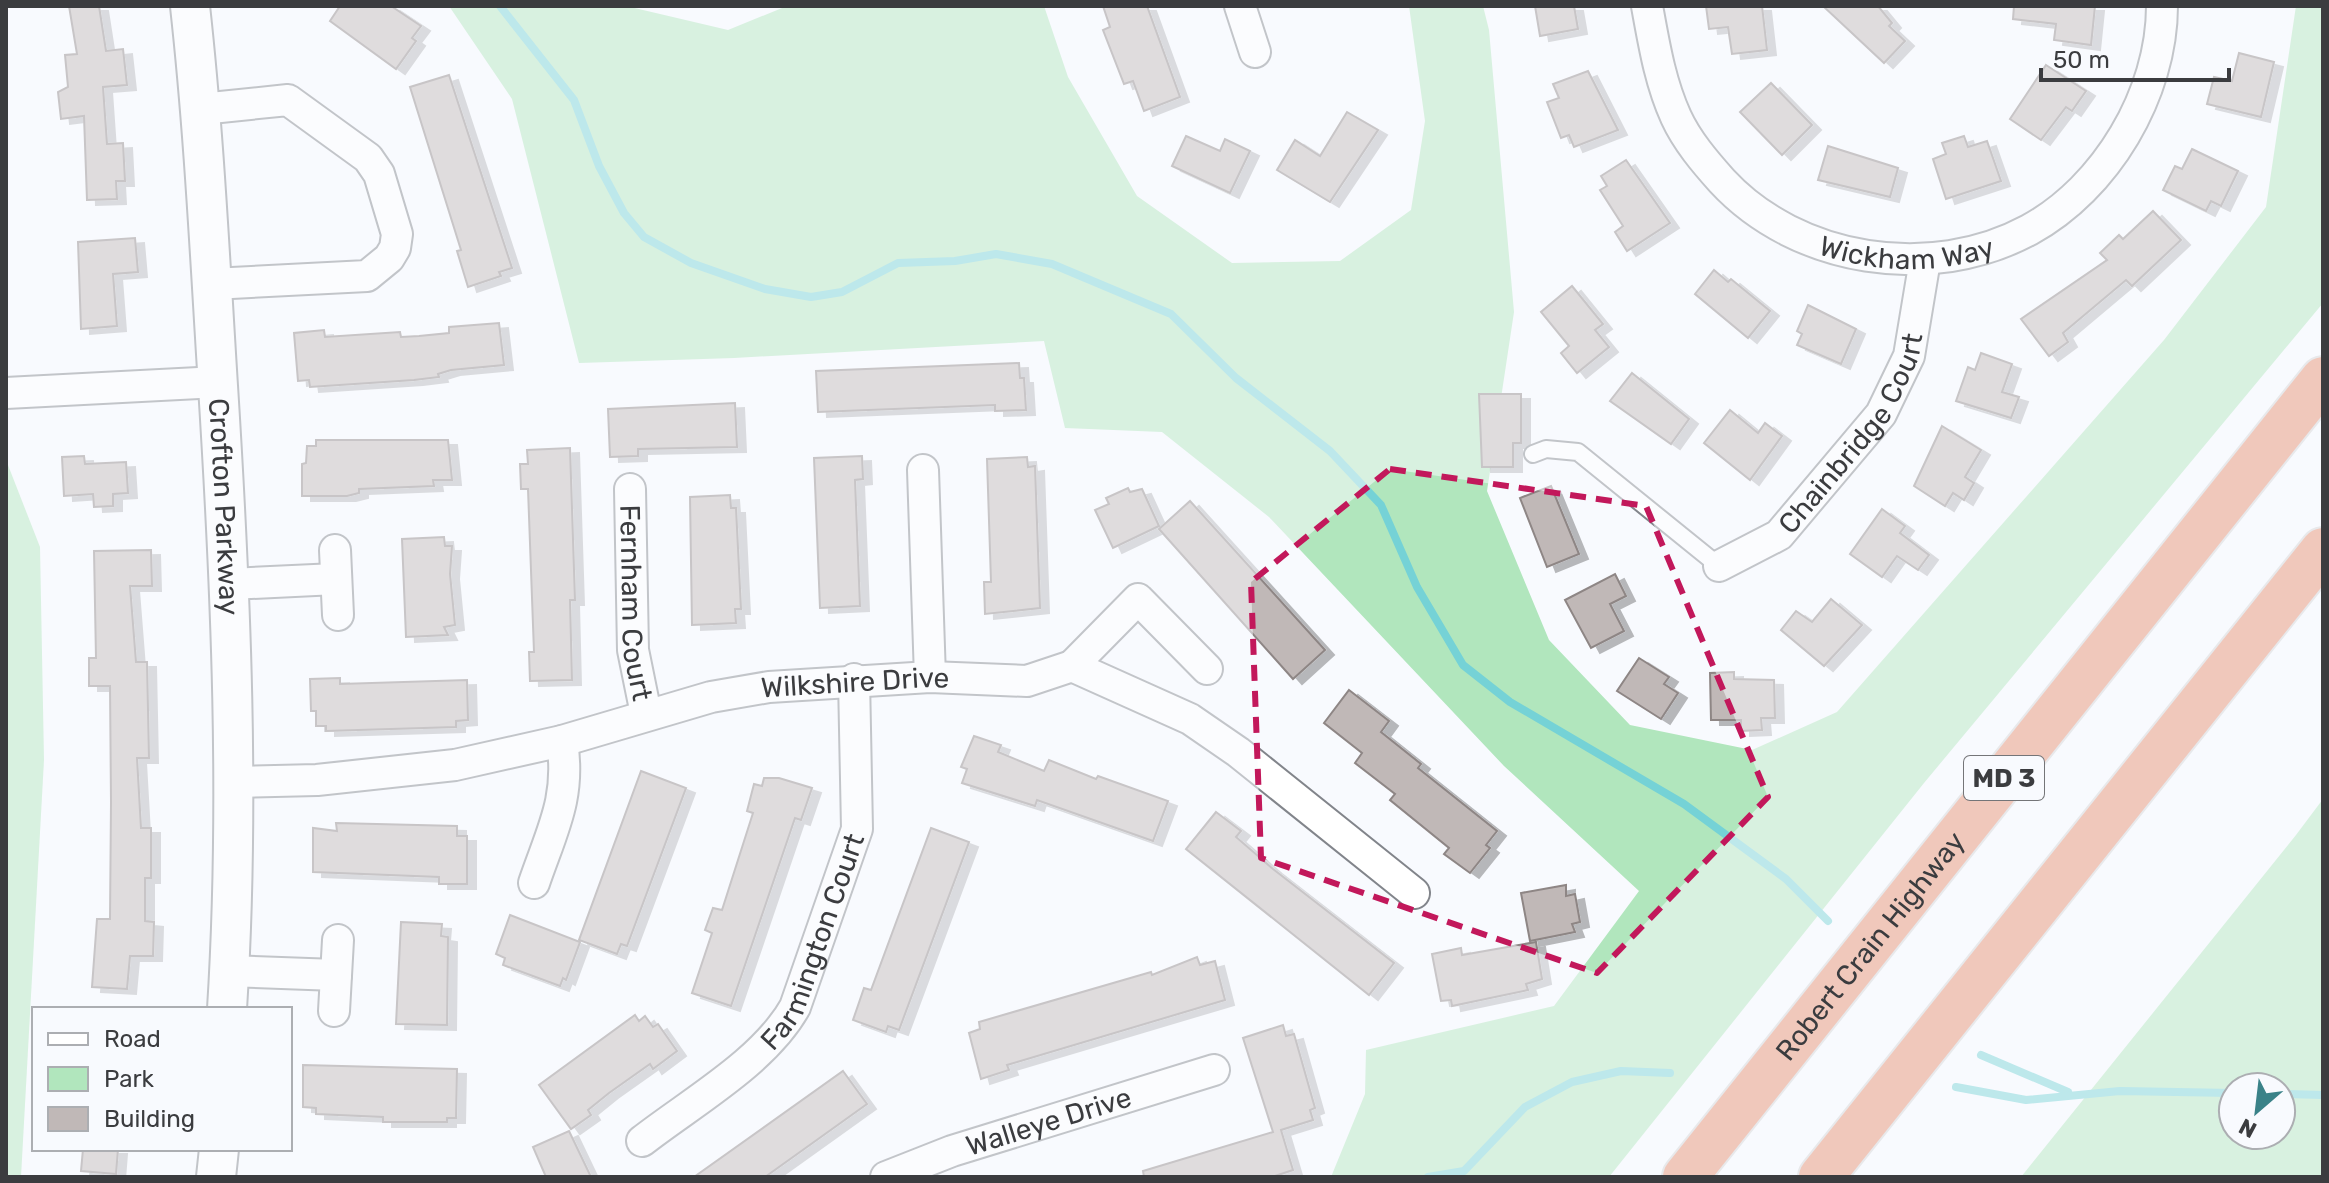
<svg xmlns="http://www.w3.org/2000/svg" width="2329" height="1183" font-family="Rubik,sans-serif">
  <defs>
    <filter id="shadow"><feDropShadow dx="9" dy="5" stdDeviation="0" flood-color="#0004"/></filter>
  </defs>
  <rect width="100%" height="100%" fill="#f8fafe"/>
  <g fill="#b1e6bd" fill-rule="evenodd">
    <polygon points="449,6 626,6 728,30 787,6 1044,6 1068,77 1137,196 1232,263 1340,261 1411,210 1425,121 1409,6 1483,6 1489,30 1514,312 1487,491 1549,640 1630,725 1752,750 1837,712 2164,340 2266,207 2296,6 2323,6 2323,303 1924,783 1609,1177 1331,1177 1365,1094 1366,1050 1554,1006 1639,891 1504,766 1269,517 1162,432 1065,428 1044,341 734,358 579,363 512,99"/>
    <polygon points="6,460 40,547 44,760 21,1177 6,1177"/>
    <path d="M 2323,799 L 2323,1177 L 2021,1177 L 2296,835 ZM 2233,1087 L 2281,1087 L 2281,1135 L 2233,1135 Z"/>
  </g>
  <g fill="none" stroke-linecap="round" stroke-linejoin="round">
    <g stroke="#75d2d6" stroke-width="8">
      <polyline points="500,6 574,100 599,166 624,213 644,237 691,263 765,289 811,297 842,292 898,263 955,261 996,254 1052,264 1171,314 1236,378 1330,451 1381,505 1417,587 1463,665 1510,702 1684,804 1786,879 1828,921"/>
      <polyline points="1981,1055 2068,1092"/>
      <polyline points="1956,1087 2026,1100 2120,1091 2233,1093"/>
      <polyline points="2281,1094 2323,1095"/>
      <polyline points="1428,1177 1464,1171 1525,1107 1572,1082 1621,1071 1670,1073"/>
    </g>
  </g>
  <g fill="#c0b8b7" stroke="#8e8685" stroke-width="2" filter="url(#shadow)">
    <polygon points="69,6 99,6 106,51 123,49 127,85 103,87 107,144 123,143 125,181 116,181 117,199 87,200 84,116 61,119 58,92 68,87 65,55 77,54"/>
    <polygon points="340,6 391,6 421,26 412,38 416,41 396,69 330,21"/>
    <polygon points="1103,6 1147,6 1180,97 1144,111 1133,81 1124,84 1103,30 1110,27"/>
    <polygon points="1535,6 1574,6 1578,29 1540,36"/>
    <polygon points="1706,6 1762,6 1767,50 1732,54 1728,27 1709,29"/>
    <polygon points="1823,6 1878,6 1892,23 1889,26 1905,41 1884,63"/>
    <polygon points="2014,6 2095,6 2091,45 2054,40 2056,24 2013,19"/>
    <polygon points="2239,53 2274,62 2261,117 2207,104 2214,77 2232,81"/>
    <polygon points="2046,65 2086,91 2072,111 2066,107 2041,140 2010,119"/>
    <polygon points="1588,71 1618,130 1574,147 1569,135 1561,138 1547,102 1559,98 1553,84"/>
    <polygon points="449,75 512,268 499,272 501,276 468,287 457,251 461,250 410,87"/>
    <polygon points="1771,83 1812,125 1782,155 1740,112"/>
    <polygon points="1347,112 1378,130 1330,202 1277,170 1295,140 1320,156"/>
    <polygon points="1186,136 1220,151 1225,139 1250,151 1230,193 1172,166"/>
    <polygon points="1964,136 1968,147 1987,141 2001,181 1946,199 1933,159 1946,154 1942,143"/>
    <polygon points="1828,146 1898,168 1890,197 1818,180"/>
    <polygon points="2192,149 2238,171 2221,206 2211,201 2206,211 2163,190 2175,166 2182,169"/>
    <polygon points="1626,160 1670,223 1627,251 1615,232 1623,226 1600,190 1607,186 1601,176"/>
    <polygon points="2153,211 2181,240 2132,286 2126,280 2063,333 2068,342 2049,356 2021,319 2107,260 2100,253 2119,235 2123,239"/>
    <polygon points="135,238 138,272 113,274 117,326 81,329 78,242"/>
    <polygon points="1714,270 1728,282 1731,279 1770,311 1748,338 1695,294"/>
    <polygon points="1572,286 1603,324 1595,330 1609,347 1577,373 1561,353 1569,346 1541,312"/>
    <polygon points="1808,305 1856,329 1841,364 1797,345 1802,334 1797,331"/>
    <polygon points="499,323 504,365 451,370 438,374 439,377 414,380 310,387 309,380 298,381 294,333 324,330 325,337 400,332 401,337 419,336 449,333 449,327"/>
    <polygon points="1981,353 2012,364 2002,392 2019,397 2011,418 1956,401 1968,367 1975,370"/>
    <polygon points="1019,363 1020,378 1024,378 1026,410 995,411 995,405 818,412 816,371"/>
    <polygon points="1632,373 1689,419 1671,444 1610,401"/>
    <polygon points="1479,394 1521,394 1521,443 1513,443 1513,467 1482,467"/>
    <polygon points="735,403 737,447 638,449 638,456 610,457 608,409"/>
    <polygon points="1730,410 1758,433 1765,423 1782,436 1750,480 1704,443"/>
    <polygon points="1942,426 1981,450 1965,477 1974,483 1964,500 1953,493 1945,506 1914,486"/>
    <polygon points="316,440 448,440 452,480 433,480 434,486 359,489 359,493 347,496 302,496 302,464 306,463 307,446 316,446"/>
    <polygon points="570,448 575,600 570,600 572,680 530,681 529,652 534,652 528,489 521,489 520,464 528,464 527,450"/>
    <polygon points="84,456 85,464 126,462 128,493 113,494 113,506 94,507 93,494 64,496 62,457"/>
    <polygon points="862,456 863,479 855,480 860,606 820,608 814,458"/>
    <polygon points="1027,457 1028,467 1035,466 1040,608 985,614 984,582 991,582 987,459"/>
    <polygon points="1551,486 1579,554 1547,567 1520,498"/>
    <polygon points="1128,488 1130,492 1142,489 1159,526 1113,548 1095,510 1109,504 1106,498"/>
    <polygon points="730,495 731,508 736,508 741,609 735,609 736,623 692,625 690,497"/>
    <polygon points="1190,501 1325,650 1293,679 1159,529"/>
    <polygon points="1882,509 1905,526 1900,533 1929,555 1918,570 1897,556 1882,577 1850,554"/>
    <polygon points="444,537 445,546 452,546 450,574 455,625 444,627 448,635 406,637 402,539"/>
    <polygon points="151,550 152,586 130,586 136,662 147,662 149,758 137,758 141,828 151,828 151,878 145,878 145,921 154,922 153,956 130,956 127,989 92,987 97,919 110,919 111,802 110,686 89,686 89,658 96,658 94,551"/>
    <polygon points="1615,574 1626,596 1610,604 1624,631 1591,648 1565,600"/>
    <polygon points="1831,599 1862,625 1824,666 1781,630 1796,611 1812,622"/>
    <polygon points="1639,658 1669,677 1664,684 1678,693 1661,719 1617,691"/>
    <polygon points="1734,672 1734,679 1774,680 1775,718 1761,718 1762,730 1741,731 1741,720 1711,720 1710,673"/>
    <polygon points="340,678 340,684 467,680 468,720 456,721 456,727 326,731 326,726 316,726 316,711 311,711 310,679"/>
    <polygon points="1349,690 1389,721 1381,732 1421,764 1418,768 1497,831 1486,845 1490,848 1470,873 1444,854 1449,848 1390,800 1395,794 1355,763 1362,753 1324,723"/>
    <polygon points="974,736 1001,745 998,752 1044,771 1049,760 1096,779 1098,776 1168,801 1153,841 1037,800 1035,806 962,783 967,769 961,767"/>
    <polygon points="641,771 686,788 627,946 621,944 617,954 579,940"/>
    <polygon points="764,778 779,778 812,788 801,820 795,818 731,1006 692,993 712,933 705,930 713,908 722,910 753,813 747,811 754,784 762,786"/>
    <polygon points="1216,812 1241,831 1236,837 1273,869 1394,963 1369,995 1186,849"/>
    <polygon points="336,823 457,826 457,836 467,836 467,884 439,884 439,877 313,872 313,828 337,831"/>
    <polygon points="931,828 969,842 899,1030 888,1026 886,1032 853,1020 864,988 871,990"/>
    <polygon points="1566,885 1566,896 1575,894 1580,922 1572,924 1575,932 1530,941 1521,893"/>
    <polygon points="510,915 580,942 566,980 563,978 560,986 503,965 505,958 496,954"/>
    <polygon points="401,922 442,924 441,936 448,937 447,1025 396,1024"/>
    <polygon points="1536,942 1542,979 1526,984 1528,990 1452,1006 1451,1000 1441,1001 1432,954 1461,948 1462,955"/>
    <polygon points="1197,957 1200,965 1215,961 1225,1000 1007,1065 1009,1070 981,1079 969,1033 980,1029 979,1022 1151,972 1152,975"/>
    <polygon points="635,1015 639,1021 645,1016 653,1027 658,1024 677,1051 653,1069 650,1064 609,1093 588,1110 591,1115 571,1129 539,1085"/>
    <polygon points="1283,1025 1286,1036 1294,1034 1315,1108 1310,1110 1313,1120 1281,1130 1293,1170 1272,1177 1144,1177 1143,1171 1273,1132 1243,1038"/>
    <polygon points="303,1065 457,1069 456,1118 447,1118 447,1122 383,1122 383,1117 316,1114 316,1108 303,1107"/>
    <polygon points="843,1071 867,1104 765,1177 694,1177"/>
    <polygon points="569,1131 591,1177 546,1177 533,1147"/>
    <polygon points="83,1149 118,1149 116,1174 81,1171"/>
  </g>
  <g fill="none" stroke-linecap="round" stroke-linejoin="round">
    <g stroke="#82858b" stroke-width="20">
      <polyline id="service" points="1533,454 1546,449 1578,452 1719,566"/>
    </g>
    <g stroke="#82858b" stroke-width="34">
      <g id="minor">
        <polyline points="1240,6 1255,52"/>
        <path id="s1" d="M 1647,6 C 1654,44 1660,82 1676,117 C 1687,141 1705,162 1722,181 C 1797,262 1931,283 2029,230 C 2106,188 2162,94 2162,6"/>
        <polyline points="201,109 288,100 368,158 379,174 397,234 395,248 389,258 367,276 212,284"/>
        <polyline points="6,393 218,382"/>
        <polyline points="923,470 930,677"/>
        <path id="s2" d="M 630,489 L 633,650 L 646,714"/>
        <polyline points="335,550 338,615"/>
        <path id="s3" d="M 1719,566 L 1779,535 L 1881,414 L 1909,356 L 1925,260"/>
        <polyline points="230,584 336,579"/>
        <polyline points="1072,666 1138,599 1207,669"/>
        <path id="s4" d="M 232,782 L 317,780 L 455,765 L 562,741 L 711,697 L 769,687 L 930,677 L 1027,681 L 1072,666 L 1190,719 L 1238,752 L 1414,893"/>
        <path d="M 534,883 C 552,830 571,798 562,741"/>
        <polyline points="229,971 336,975"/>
        <polyline points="334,1011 338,940"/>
        <path id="s5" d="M 642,1141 C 692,1102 764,1062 795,1007 L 857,829 L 854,679"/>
        <path id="s6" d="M 886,1177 L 952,1151 L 1214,1070"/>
      </g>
    </g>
    <g stroke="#82858b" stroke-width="42">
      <g id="tertiary">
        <path id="s7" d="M 190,6 C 204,132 210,259 218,386 C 231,593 240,802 227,1009"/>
        <polyline points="216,1177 219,1149"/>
      </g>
    </g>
    <g stroke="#d4d4d5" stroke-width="48">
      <g id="trunk">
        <path id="s8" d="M 1685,1177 L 2323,379"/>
        <polyline points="1821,1177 2323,550"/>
      </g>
    </g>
    <use href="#service" stroke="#fff" stroke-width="16"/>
    <use href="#minor" stroke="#fff" stroke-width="30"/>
    <use href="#tertiary" stroke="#fff" stroke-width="38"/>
    <use href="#trunk" stroke="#e78c6c" stroke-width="44"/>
  </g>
  <path d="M0 0H2329V1183H0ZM 1390,469 L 1646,506 L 1768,797 L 1597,973 L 1261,858 L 1251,582 Z" fill="#f8fafe" fill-opacity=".55" fill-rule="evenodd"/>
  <path fill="none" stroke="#c2185b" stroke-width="6" stroke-dasharray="16 10" stroke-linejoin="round" d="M 1390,469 L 1646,506 L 1768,797 L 1597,973 L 1261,858 L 1251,582 Z"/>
  <g text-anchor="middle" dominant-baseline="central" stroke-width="8" stroke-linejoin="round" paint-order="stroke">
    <rect fill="#f8fafe" stroke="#747578" stroke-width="2" x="1964" y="756" width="80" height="44" rx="6"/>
    <g font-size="26" font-weight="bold" fill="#3b3c3f">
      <text x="2004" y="778">MD 3</text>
    </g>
    <g font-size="28" fill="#3b3c3f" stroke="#f8fafe">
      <text stroke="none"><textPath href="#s1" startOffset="400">Wickham Way</textPath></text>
      <text stroke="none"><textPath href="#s3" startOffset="194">Chainbridge Court</textPath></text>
      <text stroke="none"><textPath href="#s7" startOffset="502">Crofton Parkway</textPath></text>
      <text stroke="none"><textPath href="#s2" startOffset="114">Fernham Court</textPath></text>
      <text stroke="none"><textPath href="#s4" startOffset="634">Wilkshire Drive</textPath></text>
      <text stroke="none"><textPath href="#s5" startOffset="272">Farmington Court</textPath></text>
      <text stroke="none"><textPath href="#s8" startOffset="296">Robert Crain Highway</textPath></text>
      <text stroke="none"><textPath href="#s6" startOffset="172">Walleye Drive</textPath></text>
    </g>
  </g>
  <rect width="2329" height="1183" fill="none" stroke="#3b3c3f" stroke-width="16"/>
  <rect x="32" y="1007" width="260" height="144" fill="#f8fafe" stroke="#acaeb2" stroke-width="2"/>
  <rect x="48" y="1033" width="40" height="12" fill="#ffffff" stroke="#acaeb2" stroke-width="2"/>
  <text x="104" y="1047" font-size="24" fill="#3b3c3f">Road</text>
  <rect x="48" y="1067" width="40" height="24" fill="#b1e6bd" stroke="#acaeb2" stroke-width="2"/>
  <text x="104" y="1087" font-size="24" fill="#3b3c3f">Park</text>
  <rect x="48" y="1107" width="40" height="24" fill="#c0b8b7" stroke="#acaeb2" stroke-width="2"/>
  <text x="104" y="1127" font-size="24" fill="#3b3c3f">Building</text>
  <g transform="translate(2257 1111) rotate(208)"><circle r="38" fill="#f8fafe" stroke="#acaeb2" stroke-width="2"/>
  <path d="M0-6L14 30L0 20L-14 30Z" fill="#3a8288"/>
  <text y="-12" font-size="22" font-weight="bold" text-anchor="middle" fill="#3b3c3f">N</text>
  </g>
  <path d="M2041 68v12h188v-12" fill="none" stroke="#3b3c3f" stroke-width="4"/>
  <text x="2053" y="68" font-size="24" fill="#3b3c3f" stroke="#f8fafe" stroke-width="6" paint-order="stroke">50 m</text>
</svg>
